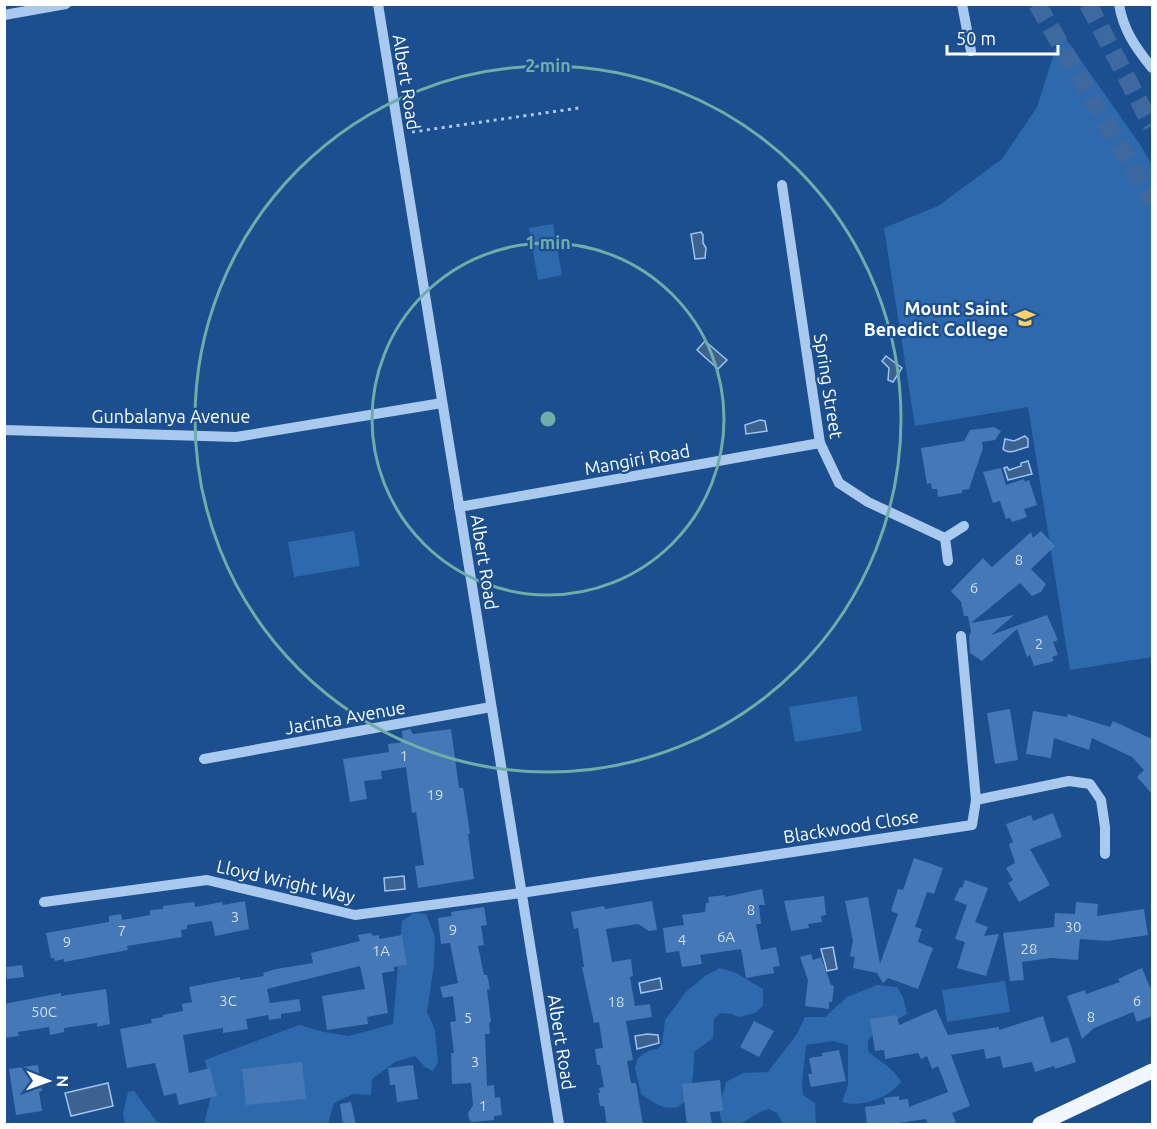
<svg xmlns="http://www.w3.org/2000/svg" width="1157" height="1129" font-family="Ubuntu,sans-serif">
  <rect width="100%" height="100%" fill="#1b4f8f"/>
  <g fill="#2e69ad">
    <polygon points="1061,32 1139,143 1152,165 1152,657 1070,670 1028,407 915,426 884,228 938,206 1002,159 1037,107"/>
    <polygon points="553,224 562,275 538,280 529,228"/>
    <polygon points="354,531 360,566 294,577 288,542"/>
    <polygon points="857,696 862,731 795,742 789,707"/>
    <polygon points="414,913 426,914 435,937 434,965 427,1012 435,1030 438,1062 433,1071 425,1067 415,1056 395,1062 372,1079 371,1095 353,1094 334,1103 328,1124 204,1124 212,1092 205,1060 299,1025 324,1032 349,1036 393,1024 402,921"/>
    <path d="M 720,968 L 736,973 L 763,989 L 763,1006 L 755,1013 L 739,1017 L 732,1014 L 720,1013 L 714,1019 L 713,1038 L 694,1052 C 694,1092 687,1129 641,1094 L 635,1068 L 638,1058 L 650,1050 L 657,1049 L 662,1044 L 665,1020 L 686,992 L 705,976 Z"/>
    <polygon points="1005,981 1010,1012 947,1022 942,990"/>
    <path d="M 877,985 L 897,987 L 903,997 L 907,1014 L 876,1032 L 868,1040 L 868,1051 C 880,1062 893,1067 901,1082 C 888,1098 862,1108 842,1102 L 848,1085 L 848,1045 L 833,1041 L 806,1045 L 802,1084 L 803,1095 L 815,1103 L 816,1124 L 783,1124 L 777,1113 L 769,1109 C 750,1113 746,1128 723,1124 C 715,1109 723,1097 726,1082 L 743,1073 L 768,1072 L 797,1034 L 805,1017 L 825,1017 L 847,997 Z"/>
    <polygon points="134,1091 157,1122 169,1124 125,1124 123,1114 128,1092"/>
  </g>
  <g fill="#3c6290" stroke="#9cc4f0" stroke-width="1.5">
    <polygon points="701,232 703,235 703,243 706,248 705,258 695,259 691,234"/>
    <polygon points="705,341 727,360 718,369 697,350"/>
    <polygon points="886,356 902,368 893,382 888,380 889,368 882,361"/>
    <polygon points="760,420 765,421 767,431 746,434 745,425"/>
    <path d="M 1025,436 L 1028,439 L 1028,447 C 1020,448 1010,456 1003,449 L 1005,439 L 1014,441 Z"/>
    <polygon points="1028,461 1032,474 1008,480 1004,468 1007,467 1009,470 1021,466 1021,463"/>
    <polygon points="404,876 405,889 385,891 384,878"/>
    <polygon points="833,947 837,969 827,971 821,949"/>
    <polygon points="660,978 662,989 641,993 639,983"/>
    <polygon points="647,1034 658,1035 659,1043 637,1049 635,1036"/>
    <polygon points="108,1083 113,1106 71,1116 65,1093"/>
  </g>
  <g fill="#4478b7">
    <polygon points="994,427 1001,431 995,440 982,442 983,448 969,489 962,490 962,493 938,497 937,489 932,489 931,483 927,484 921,448 964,441 970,430"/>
    <polygon points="1001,468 1006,485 1024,479 1025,482 1029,480 1037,505 1024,509 1027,517 1012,522 1010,518 1006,519 1000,501 993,503 983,472"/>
    <polygon points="1041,531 1055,546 1031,569 1046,584 1041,592 1032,596 1020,583 971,623 1014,615 991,635 1047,615 1058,640 1053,642 1058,655 1052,657 1054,661 1034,666 1030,655 1027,657 1017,629 982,661 970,653 969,636 971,632 968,616 964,616 961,602 951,591 983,558 992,567 1031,532 1033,538"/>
    <polygon points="1010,709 1018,760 995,764 987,713"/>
    <polygon points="1033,711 1067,717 1068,714 1110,727 1113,721 1152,739 1152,794 1137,777 1144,770 1132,757 1092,738 1089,750 1054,738 1051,758 1026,754"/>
    <polygon points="410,729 413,734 451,729 459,788 463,788 470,833 468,834 474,879 418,888 415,866 424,865 416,812 412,813 406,767 381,771 382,779 364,781 367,799 350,802 343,759 389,752 388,744 403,742 402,731"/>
    <polygon points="1053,813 1062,837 1030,849 1050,885 1019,902 1008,883 1013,880 1006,868 1015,863 1009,844 1013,842 1006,824 1031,815 1033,821"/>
    <polygon points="914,858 943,868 934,894 927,892 915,927 922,929 918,942 933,948 918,989 888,978 883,983 877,973 853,968 855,957 850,956 853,941 845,901 868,897 880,964 898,914 891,911 898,889 903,890"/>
    <polygon points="965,880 988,888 975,922 988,927 984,936 999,934 986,976 957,968 965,942 955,939 967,905 954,900 960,887 962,888"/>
    <polygon points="762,889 765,905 759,905 761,924 756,924 761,950 776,947 780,966 773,967 774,973 746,978 741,949 700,955 702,964 682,967 679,951 666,953 663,928 684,925 682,915 705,912 706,903 709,903 708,897 725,895 725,897"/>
    <polygon points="824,896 826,915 821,916 822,922 808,924 809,928 791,931 784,901"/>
    <polygon points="245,901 249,929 215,936 212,921 187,925 187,929 181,930 182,937 127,946 128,950 64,962 64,959 55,961 54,958 51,958 46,933 109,922 109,916 121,914 122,920 150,915 150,910 163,909 163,906 194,902 195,907 222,902 223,905"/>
    <polygon points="652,901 657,930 649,931 638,924 606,929 612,962 631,959 633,976 630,977 635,1006 650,1004 652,1017 626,1021 633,1060 627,1061 631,1083 636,1083 643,1125 607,1125 604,1106 600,1106 598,1093 600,1093 599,1088 604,1087 600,1065 597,1065 595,1049 603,1048 599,1022 594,1023 582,967 584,967 578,928 574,929 571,912 604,906 605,909"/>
    <polygon points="1076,902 1098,904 1097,916 1144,909 1148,935 1107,941 1080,939 1078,960 1051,958 1022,962 1024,980 1010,981 1003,933 1054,927 1055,913 1075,914"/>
    <polygon points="484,907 487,925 481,926 484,945 478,946 484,975 487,975 490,989 487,990 491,1022 489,1023 490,1034 485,1034 487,1086 494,1085 495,1098 500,1097 502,1115 494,1116 494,1120 472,1122 469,1119 468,1113 473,1105 471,1083 452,1084 451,1053 454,1053 450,1022 456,1021 453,996 443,998 440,987 458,983 450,943 441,944 438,918 452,916 451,912"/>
    <polygon points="371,933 373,936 379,935 379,939 402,935 407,965 394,967 394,971 382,973 388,1013 367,1017 368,1024 327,1030 322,996 365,989 360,966 267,989 270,1003 299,999 301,1011 281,1014 281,1018 269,1020 268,1015 246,1019 248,1029 223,1033 223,1028 183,1035 189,1073 210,1068 217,1096 179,1105 176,1093 164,1096 155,1063 127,1068 120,1029 152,1023 151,1019 163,1017 163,1015 183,1011 182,1004 192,1002 189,987 240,977 240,980 264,976 263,973 276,969 313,963 311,953 360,941 358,935"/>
    <polygon points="811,954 813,960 821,957 831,985 834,986 832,1002 829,1002 829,1009 805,1006 808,980 800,957"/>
    <polygon points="22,965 24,977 7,979 6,967"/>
    <polygon points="1142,968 1152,992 1152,1016 1137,1022 1133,1012 1094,1028 1082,1039 1067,996 1085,990 1086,994 1120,982 1118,979"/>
    <polygon points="106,989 110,1024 97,1027 97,1023 64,1028 64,1032 50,1035 49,1027 18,1032 19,1036 4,1038 4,1004 61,993 61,996"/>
    <polygon points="936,1009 948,1035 999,1027 999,1030 1043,1016 1051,1043 1068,1037 1076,1062 1055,1069 1054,1066 1035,1072 1032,1062 1003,1068 1000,1056 986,1059 984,1049 951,1055 970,1106 952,1113 956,1122 949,1125 928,1125 926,1119 886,1125 867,1125 865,1107 885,1104 884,1098 899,1096 899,1100 908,1099 909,1107 948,1092 938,1066 932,1069 927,1056 921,1059 918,1053 885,1059 884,1050 875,1051 870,1019 897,1015 899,1025"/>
    <polygon points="754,1021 774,1031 759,1057 740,1047"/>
    <polygon points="839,1050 846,1081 811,1087 808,1074 812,1074 809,1058 822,1056 822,1053"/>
    <polygon points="302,1062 306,1099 246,1105 242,1069"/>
    <polygon points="38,1065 42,1091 39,1092 42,1111 16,1115 9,1069"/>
    <polygon points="413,1065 418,1099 397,1102 395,1085 390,1085 388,1068"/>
    <polygon points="720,1080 723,1111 710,1112 712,1125 687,1125 682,1084"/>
    <polygon points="351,1102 356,1125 343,1125 340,1104"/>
  </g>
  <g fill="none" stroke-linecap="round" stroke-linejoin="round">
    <g stroke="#3d69a0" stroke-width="18" stroke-dasharray="18 9" stroke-linecap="butt">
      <polyline points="1037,4 1152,202"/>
      <polyline points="1088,4 1152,126"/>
    </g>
    <polyline stroke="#a9c9ee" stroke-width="3" stroke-dasharray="3 4.5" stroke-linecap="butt" points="412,132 579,108"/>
    <g stroke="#a9c9ee" stroke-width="10">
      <polyline points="378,4 559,1124"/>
      <polyline points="962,4 971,51"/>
      <path d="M 1119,4 C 1123,30 1136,48 1152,68"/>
      <polyline points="4,15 66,4"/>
      <polyline points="782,185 820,443 839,483 868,502 945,538 948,561"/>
      <polyline points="4,430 236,437 442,403"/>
      <polyline points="459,507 820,443"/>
      <polyline points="945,538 964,526"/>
      <polyline points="961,636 976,800"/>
      <polyline points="204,759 491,707"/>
      <polyline points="44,902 207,880 355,915 521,893 972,825 976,800 1069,781 1090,784 1101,800 1105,827 1105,854"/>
    </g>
    <polyline stroke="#f0f6ff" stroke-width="15" points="1040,1124 1152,1071"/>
  </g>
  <g fill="none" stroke="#6fada8" stroke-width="3">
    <circle cx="548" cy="419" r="176"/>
    <circle cx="548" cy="419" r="353"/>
  </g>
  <defs>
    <g id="school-bare" transform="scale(1.62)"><path d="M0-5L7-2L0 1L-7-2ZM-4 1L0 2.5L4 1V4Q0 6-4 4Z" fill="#ffd166" stroke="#1b4f8f" stroke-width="2.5" paint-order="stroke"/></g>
  </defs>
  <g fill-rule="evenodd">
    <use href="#school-bare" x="1025" y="318"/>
  </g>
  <g text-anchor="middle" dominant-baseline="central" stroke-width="4.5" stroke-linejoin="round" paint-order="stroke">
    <g font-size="15" fill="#d0dded">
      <text x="1019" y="559">8</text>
      <text x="974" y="587">6</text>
      <text x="1039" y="643">2</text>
      <text x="404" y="755">1</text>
      <text x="435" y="794">19</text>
      <text x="751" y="909">8</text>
      <text x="235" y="916">3</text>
      <text x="1073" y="926">30</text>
      <text x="453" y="929">9</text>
      <text x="122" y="930">7</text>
      <text x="726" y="936">6A</text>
      <text x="682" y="939">4</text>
      <text x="67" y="941">9</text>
      <text x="1029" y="948">28</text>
      <text x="381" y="950">1A</text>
      <text x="228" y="1000">3C</text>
      <text x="1137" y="1000">6</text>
      <text x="616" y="1001">18</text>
      <text x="44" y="1011">50C</text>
      <text x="1091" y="1016">8</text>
      <text x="468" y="1017">5</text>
      <text x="475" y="1061">3</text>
      <text x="483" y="1105">1</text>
    </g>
    <g font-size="18" fill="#fff" stroke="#1b4f8f">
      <text transform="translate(407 82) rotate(81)">Albert Road</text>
      <text transform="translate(829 386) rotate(81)">Spring Street</text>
      <text x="171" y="416">Gunbalanya Avenue</text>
      <text transform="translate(637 459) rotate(-10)">Mangiri Road</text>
      <text transform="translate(485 562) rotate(81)">Albert Road</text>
      <text transform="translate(345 717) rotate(-10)">Jacinta Avenue</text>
      <text transform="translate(851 826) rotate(-9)">Blackwood Close</text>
      <text transform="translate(286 881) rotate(13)">Lloyd Wright Way</text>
      <text transform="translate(562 1042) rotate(81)">Albert Road</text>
    </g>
    <g font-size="18" font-weight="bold" fill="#fff" stroke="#1b4f8f" text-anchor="end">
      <text x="1008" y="308">Mount Saint<tspan x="1008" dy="21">Benedict College</tspan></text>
    </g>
  </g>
  <circle cx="548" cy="419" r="9" fill="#6fada8" stroke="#1b4f8f" stroke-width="3"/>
  <g font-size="18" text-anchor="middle" font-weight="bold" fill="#6fada8" stroke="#1b4f8f" stroke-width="4.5" stroke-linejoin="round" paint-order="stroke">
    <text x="548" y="72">2 min</text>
    <text x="548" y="249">1 min</text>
  </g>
  <rect width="1157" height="1129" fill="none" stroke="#ffffff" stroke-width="12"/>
  <g transform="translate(48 1081) rotate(91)" stroke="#1b4f8f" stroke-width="4.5" paint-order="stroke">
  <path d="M0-4.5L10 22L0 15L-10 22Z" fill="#ffffff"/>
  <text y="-9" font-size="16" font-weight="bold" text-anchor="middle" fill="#ffffff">N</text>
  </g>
  <path d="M947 45v9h111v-9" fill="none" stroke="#ffffff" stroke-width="3"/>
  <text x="956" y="45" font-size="18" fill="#ffffff" stroke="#1b4f8f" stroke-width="4.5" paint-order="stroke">50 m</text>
</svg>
